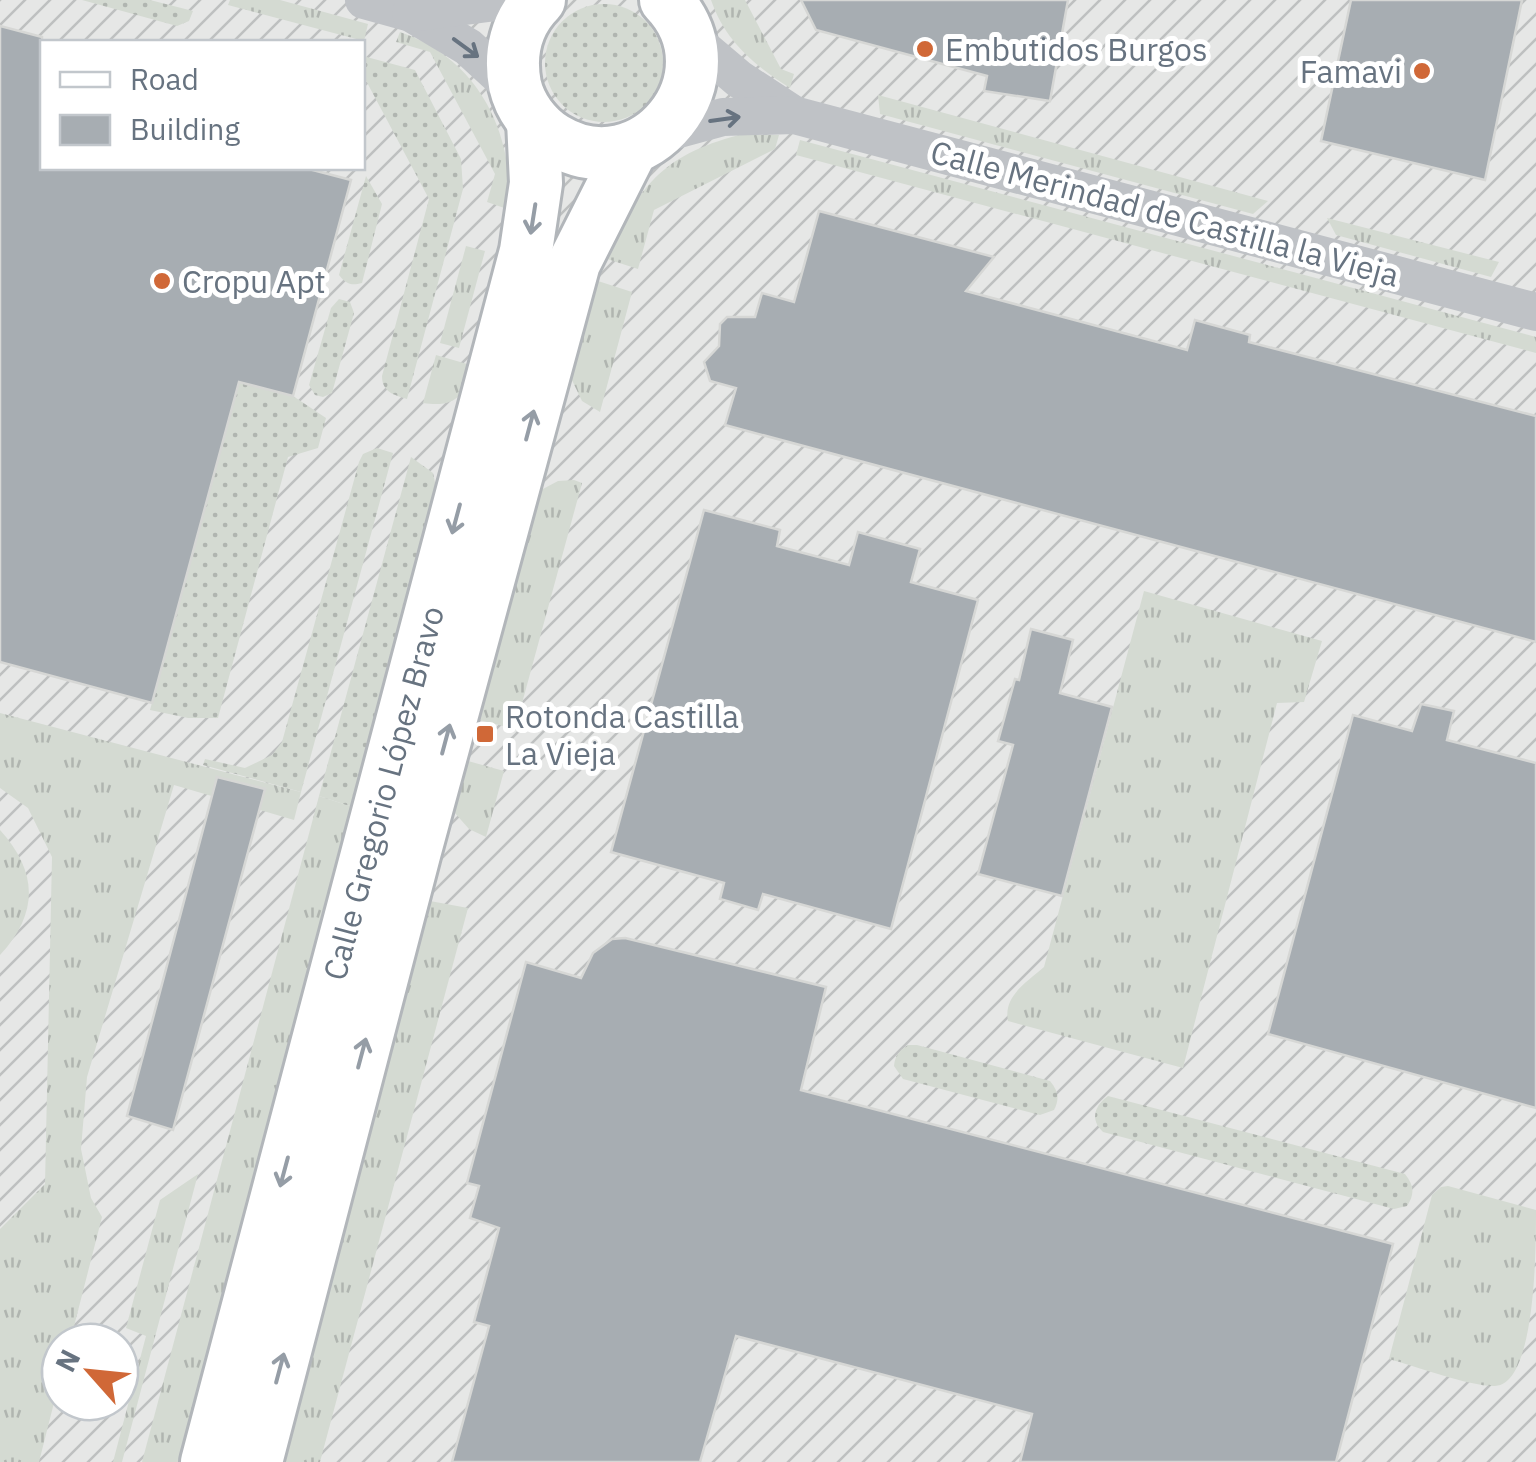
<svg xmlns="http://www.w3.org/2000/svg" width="1536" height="1462" font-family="'IBM Plex Sans',sans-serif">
  <defs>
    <pattern id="industrial-furrows" width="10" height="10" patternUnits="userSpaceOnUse" patternTransform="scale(2.5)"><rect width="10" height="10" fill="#e6e7e6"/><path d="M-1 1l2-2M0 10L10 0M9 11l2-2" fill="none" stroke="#bec0c0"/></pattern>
    <pattern id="grass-tufts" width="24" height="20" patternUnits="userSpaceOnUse" patternTransform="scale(2.5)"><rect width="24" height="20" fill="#d4dad2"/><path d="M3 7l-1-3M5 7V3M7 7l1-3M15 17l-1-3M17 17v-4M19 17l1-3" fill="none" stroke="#b0b5b0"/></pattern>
    <pattern id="garden-dots" width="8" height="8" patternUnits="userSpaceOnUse" patternTransform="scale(2.5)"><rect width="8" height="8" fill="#d4dad2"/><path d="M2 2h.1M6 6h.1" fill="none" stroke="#b0b5b0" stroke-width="1.8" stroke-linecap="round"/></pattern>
  </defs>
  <rect width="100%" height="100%" fill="#f5f5f2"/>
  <path fill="url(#industrial-furrows)" fill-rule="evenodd" d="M 0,0 L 1536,0 L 1536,1462 L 0,1462 ZM 42,42 L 362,42 L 362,168 L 42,168 ZM 60,1342 L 120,1342 L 120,1402 L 60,1402 Z"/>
  <g fill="url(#grass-tufts)">
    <polygon points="230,0 280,0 368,24 364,41 228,5"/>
    <path d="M 711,0 L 745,0 L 781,69 L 794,74 L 790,88 C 754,65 725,41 711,0 Z"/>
    <path d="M 400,32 C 478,59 513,130 510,210 L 487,202 L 495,174 L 430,52 L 396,42 Z"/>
    <polygon points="878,95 1268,201 1253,214 880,114"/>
    <path d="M 739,135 L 779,135 L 775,149 L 654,210 L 638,269 L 604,258 C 640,188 659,156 739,135 Z"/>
    <polygon points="800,140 1536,337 1536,353 796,155"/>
    <polygon points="1327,218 1499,262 1491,277 1336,235"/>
    <polygon points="466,246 485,251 459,348 440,343"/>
    <polygon points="598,281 632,292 600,412 582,401 570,376"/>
    <path d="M 436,355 L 474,366 C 464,395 457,408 423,403 Z"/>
    <polygon points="574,480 582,483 515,729 479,720 541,490 558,481"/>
    <path d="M 1144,591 L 1322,641 L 1304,702 L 1277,703 L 1183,1068 L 1008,1021 C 1003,996 1027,982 1044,967 Z"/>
    <polygon points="0,713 301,792 294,820 174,785 87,1077 81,1149 91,1198 102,1217 70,1342 60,1342 60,1379 39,1462 0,1462 0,1229 45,1184 52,857 28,808 0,788"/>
    <polygon points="468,761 504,771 486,837 469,829 454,812"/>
    <polygon points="319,796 356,808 181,1462 142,1462"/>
    <path d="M 0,830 C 38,872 39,913 0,955 Z"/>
    <polygon points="430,901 468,908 320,1462 280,1462"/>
    <polygon points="198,1174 122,1462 113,1462 146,1336 126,1328 160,1200"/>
    <path d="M 1448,1186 L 1536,1210 C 1536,1247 1536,1385 1495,1386 C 1472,1387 1414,1366 1389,1359 L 1432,1195 L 1441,1187 Z"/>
  </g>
  <g fill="url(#garden-dots)">
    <polygon points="82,0 150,0 193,11 189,21 177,26"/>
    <circle cx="604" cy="63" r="59"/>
    <path d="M 363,56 L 415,70 L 461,159 L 463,189 L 407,399 C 394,395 382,392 382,376 L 429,199 L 363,75 Z"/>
    <path d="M 366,176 L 382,204 L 362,283 C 351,286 346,284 339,275 Z"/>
    <polygon points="339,299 350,302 354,313 332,393 323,397 315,395 309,385 331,308"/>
    <polygon points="239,382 293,396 326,418 318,448 288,457 218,718 188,718 150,710"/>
    <polygon points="377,448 393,453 301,792 203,765 205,759 245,768 272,755 282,742 359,462 363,454"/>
    <polygon points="411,457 433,473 438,496 356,808 319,796"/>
    <path d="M 908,1045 L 917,1045 L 1050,1081 C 1058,1091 1060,1098 1054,1110 L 1040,1115 L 903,1079 L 894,1066 C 895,1055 899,1051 908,1045 Z"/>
    <path d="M 1108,1096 L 1405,1174 C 1414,1185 1415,1194 1407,1206 L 1394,1209 L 1103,1132 C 1090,1120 1094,1106 1108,1096 Z"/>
  </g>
  <g fill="#a7adb2" stroke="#d6d7d5" stroke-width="2.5">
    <polygon points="801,0 1068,0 1050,101 984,91 987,76 816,30"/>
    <polygon points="1351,0 1522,0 1485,180 1321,141"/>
    <polygon points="0,26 42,37 42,168 305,168 351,180 293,396 239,382 152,703 0,662"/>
    <polygon points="819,211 994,257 966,291 1187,350 1195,320 1250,335 1249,342 1536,416 1536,642 725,425 736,388 710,381 704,362 719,346 720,324 727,317 755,317 762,293 794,302"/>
    <polygon points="704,510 780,530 777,546 849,565 858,532 920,549 911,582 978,600 891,929 763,894 758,910 720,899 724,883 611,852"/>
    <polygon points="1031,629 1073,640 1060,693 1112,707 1062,896 978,874 1013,745 998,741 1015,679 1019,680"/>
    <polygon points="1421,704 1454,711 1447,740 1536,763 1536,1108 1268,1034 1353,715 1412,731"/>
    <polygon points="217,777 265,789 173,1130 127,1116"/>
    <polygon points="625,938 826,987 801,1090 1393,1244 1336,1462 1020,1462 1032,1414 736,1336 700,1462 452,1462 489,1326 474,1322 499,1228 470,1218 479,1186 467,1183 526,962 581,978 593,953 612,939"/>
  </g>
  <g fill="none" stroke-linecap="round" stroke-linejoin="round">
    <g stroke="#b2b6ba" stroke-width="58">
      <g id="secondary">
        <path d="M 539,0 C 516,23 509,53 515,85 C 520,107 535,127 554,139 C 644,194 739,76 666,0"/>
        <polyline points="207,1462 526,251 536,183 533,121"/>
        <polyline points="256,1462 415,851 574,263 632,148"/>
      </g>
    </g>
    <g stroke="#bfc2c6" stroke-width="38">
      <polyline points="364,0 411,13 468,47 516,91"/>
      <polyline points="411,13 510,0"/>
      <polyline points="687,35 739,79 794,115"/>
      <polyline points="657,135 723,117 794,115 1536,312"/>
    </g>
    <use href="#secondary" stroke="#fff" stroke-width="52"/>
  </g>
  <defs><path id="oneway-shaft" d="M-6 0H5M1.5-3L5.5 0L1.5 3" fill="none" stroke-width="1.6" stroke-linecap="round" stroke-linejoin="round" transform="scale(2.5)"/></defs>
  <g stroke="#677380">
    <use href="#oneway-shaft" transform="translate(466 48) rotate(36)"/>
    <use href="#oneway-shaft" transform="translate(725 119) rotate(-8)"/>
  </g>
  <g stroke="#959da6">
    <use href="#oneway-shaft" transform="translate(533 219) rotate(99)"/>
    <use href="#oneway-shaft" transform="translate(530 425) rotate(-75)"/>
    <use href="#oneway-shaft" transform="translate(456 519) rotate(105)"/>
    <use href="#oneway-shaft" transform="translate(446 739) rotate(-75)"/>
    <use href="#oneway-shaft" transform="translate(362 1053) rotate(-75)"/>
    <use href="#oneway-shaft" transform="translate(284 1172) rotate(105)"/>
    <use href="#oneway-shaft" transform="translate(280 1368) rotate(-75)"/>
  </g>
  <g fill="#d06837" stroke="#fff" stroke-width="4">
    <circle cx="925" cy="49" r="10"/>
    <circle cx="1422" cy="71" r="10"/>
    <circle cx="162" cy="281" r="10"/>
    <rect x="475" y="724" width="20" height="20" rx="5"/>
  </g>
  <g text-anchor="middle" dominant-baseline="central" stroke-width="10" stroke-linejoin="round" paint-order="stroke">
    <g font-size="32" fill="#677380" stroke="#fff" text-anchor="start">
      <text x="945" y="49">Embutidos Burgos</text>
      <text x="1402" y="71" text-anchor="end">Famavi</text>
      <text x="182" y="281">Cropu Apt</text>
      <text x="505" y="716">Rotonda Castilla<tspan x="505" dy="37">La Vieja</tspan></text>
    </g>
    <g font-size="32" fill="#677380" stroke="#fff">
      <text transform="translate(1165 213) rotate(15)">Calle Merindad de Castilla la Vieja</text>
      <text transform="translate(383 793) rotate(-75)">Calle Gregorio López Bravo</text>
    </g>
  </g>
  <rect x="40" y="40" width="325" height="130" fill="#ffffff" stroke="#c2c7cc" stroke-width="2.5"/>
  <rect x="60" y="72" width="50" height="15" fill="#ffffff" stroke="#c2c7cc" stroke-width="2.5"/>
  <text x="130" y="90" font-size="30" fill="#677380">Road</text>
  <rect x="60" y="115" width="50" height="30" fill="#a7adb2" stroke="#c2c7cc" stroke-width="2.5"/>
  <text x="130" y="140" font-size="30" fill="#677380">Building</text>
  <g transform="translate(90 1372) rotate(297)"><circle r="48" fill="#ffffff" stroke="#c2c7cc" stroke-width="2.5"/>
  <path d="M0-8L18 38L0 25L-18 38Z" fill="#d06837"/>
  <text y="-15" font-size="28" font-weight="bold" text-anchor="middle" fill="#677380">N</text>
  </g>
</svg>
